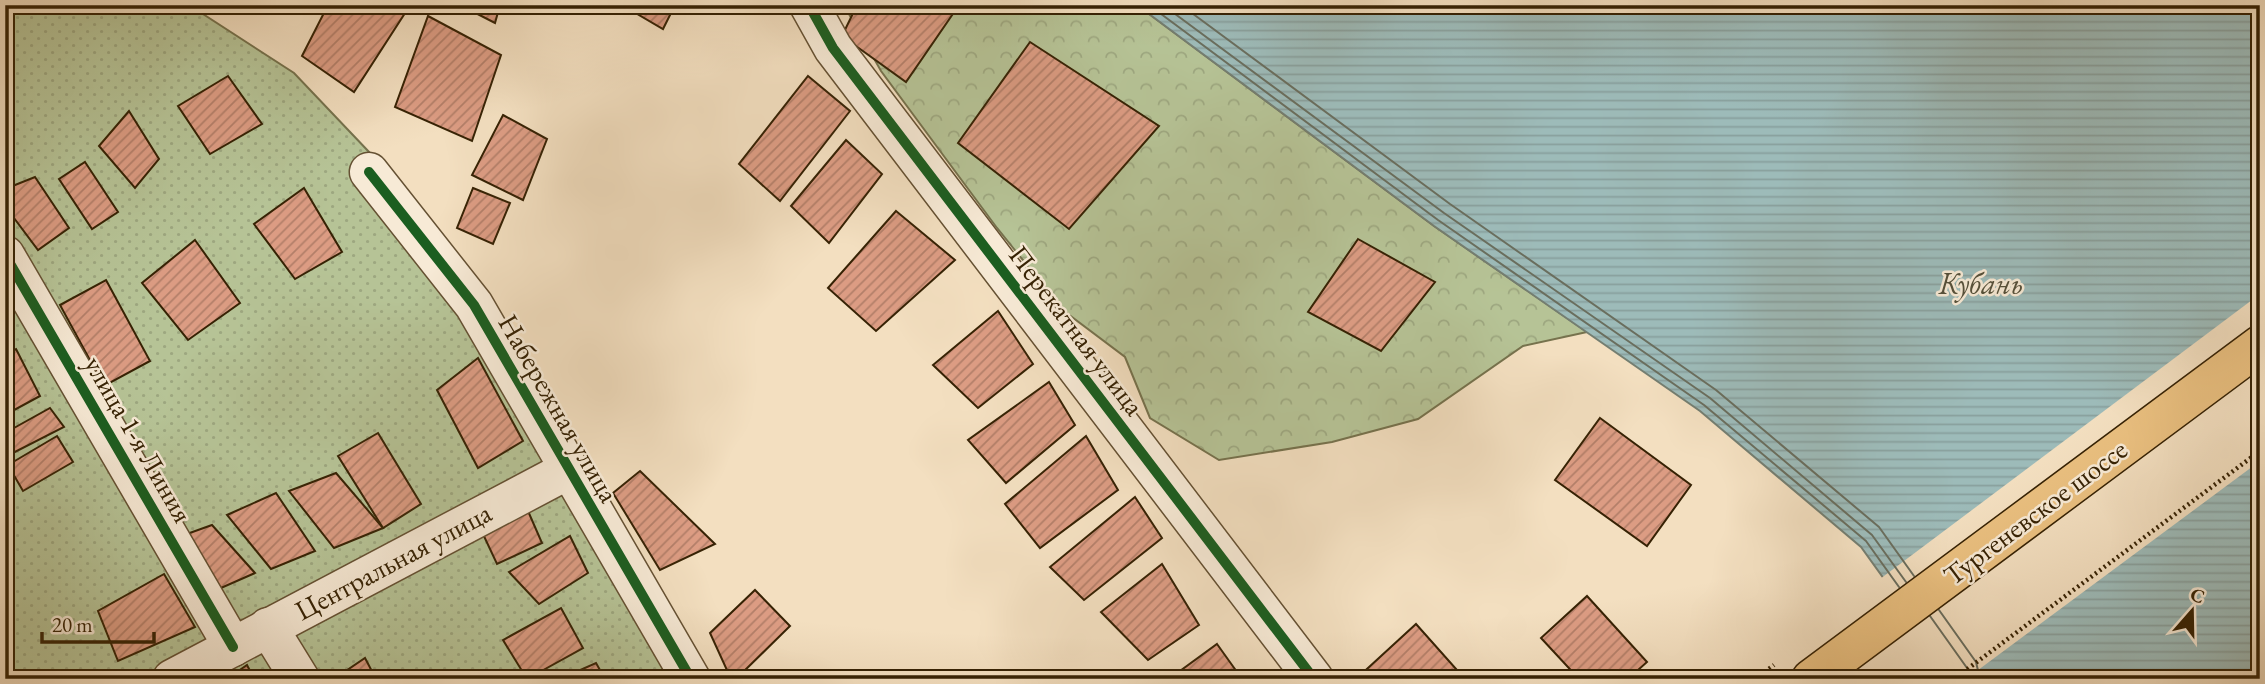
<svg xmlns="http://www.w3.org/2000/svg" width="2265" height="684" font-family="'EB Garamond',serif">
  <defs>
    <pattern id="green-dots" width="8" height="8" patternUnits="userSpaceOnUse" patternTransform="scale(1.75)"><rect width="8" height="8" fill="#b6c396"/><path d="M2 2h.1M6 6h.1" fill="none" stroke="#9da780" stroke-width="1.8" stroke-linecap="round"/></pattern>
    <pattern id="forest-crowns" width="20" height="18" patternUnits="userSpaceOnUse" patternTransform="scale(1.75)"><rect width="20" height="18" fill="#b6c396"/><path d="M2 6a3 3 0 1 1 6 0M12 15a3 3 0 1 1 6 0" fill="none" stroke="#9da780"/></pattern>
    <pattern id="water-rules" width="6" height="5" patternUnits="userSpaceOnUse" patternTransform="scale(1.75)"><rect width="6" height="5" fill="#9dbbb9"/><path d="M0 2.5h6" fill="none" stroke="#88a09d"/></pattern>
    <pattern id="building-hatch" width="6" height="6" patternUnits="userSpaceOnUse" patternTransform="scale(1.75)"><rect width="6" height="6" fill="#dc9c83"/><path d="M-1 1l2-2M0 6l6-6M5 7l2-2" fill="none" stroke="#b37f69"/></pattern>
  </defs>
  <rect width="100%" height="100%" fill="#f3dfc0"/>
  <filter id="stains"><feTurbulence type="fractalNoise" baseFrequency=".00286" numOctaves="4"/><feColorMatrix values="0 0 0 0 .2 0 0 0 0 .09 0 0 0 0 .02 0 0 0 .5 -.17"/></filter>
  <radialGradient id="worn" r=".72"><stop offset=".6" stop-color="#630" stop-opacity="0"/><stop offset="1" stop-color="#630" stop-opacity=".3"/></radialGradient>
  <polygon fill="url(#green-dots)" stroke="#76724d" stroke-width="2" points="5,5 189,5 294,73 370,153 481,301 704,679 5,679"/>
  <polygon fill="url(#forest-crowns)" stroke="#76724d" stroke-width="2" points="840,5 1137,5 1434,226 1587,332 1523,346 1418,419 1332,442 1219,460 1150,418 1125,357 1064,311 997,228 881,71 845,7"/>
  <polygon fill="url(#water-rules)" stroke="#747e71" stroke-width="2" points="1137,5 2260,5 2260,679 1956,679 1861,547 1700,411 1434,226"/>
  <polygon fill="#f3dfc0" points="2260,294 2260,461 1966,679 1951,679 1880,579"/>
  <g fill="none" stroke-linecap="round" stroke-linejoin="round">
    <g stroke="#6a6e5e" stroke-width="2">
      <polyline points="1149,5 1438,220 1704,405 1866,541 1899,587"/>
      <polyline points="1163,5 1444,213 1710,398 1872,535 1906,582"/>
      <polyline points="1181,5 1450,204 1716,390 1879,527 1914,576"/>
      <polyline points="1939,610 1976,662 1980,679"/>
      <polyline points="1930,616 1967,668 1970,679"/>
    </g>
  </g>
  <g fill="url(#building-hatch)" stroke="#362204" stroke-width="2">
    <polygon points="328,5 392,5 407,10 354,92 302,56"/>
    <polygon points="460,5 500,5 495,23"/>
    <polygon points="622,5 675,5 663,29"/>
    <polygon points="857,5 959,5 906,82 842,36"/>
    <polygon points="428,16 501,55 472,141 395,107"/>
    <polygon points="1030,42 1159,126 1069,229 958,143"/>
    <polygon points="228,76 262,124 210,154 178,106"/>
    <polygon points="808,76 850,111 780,201 739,164"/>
    <polygon points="129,111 159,159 135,188 99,146"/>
    <polygon points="503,115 547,139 523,200 472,175"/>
    <polygon points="846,140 882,174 829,243 791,206"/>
    <polygon points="85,162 118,212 92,229 59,179"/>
    <polygon points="35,177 69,228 38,250 5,206 5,189"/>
    <polygon points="304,188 342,252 295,279 254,224"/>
    <polygon points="473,188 510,203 493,244 457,228"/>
    <polygon points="896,211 955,260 876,331 828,288"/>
    <polygon points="1358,239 1435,282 1381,351 1308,312"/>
    <polygon points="195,240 240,303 188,340 142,283"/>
    <polygon points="106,280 150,361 104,386 60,305"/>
    <polygon points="998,311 1033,364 978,408 933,365"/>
    <polygon points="16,349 40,396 5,415 5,355"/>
    <polygon points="478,358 523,441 478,468 437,390"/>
    <polygon points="1049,382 1075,425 1006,483 968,440"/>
    <polygon points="50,408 64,427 5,457 5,433"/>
    <polygon points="1600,418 1691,485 1647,546 1555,480"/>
    <polygon points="378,433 421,504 383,528 338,456"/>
    <polygon points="57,436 73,462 23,491 8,465"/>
    <polygon points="1086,436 1118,490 1040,548 1005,504"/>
    <polygon points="640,471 715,544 660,570 613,493"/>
    <polygon points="336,473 383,528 334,548 289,491"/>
    <polygon points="276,493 315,551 271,569 227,515"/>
    <polygon points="1135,497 1162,538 1084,600 1050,567"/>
    <polygon points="528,511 542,543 497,564 482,532"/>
    <polygon points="212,525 255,573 221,588 184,535"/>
    <polygon points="570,536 588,573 539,604 509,572"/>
    <polygon points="1162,564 1199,625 1148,660 1101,612"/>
    <polygon points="164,574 195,627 118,661 98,611"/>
    <polygon points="755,590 790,626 736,679 731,679 710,633"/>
    <polygon points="1587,596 1647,662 1628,679 1579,679 1541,638"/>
    <polygon points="561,608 583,648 527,679 503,640"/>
    <polygon points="1416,624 1465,679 1356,679"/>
    <polygon points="1217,644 1242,679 1169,679"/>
    <polygon points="365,658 376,679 334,679"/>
    <polygon points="596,663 605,679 560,679"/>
    <polygon points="247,665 254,679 227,679"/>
  </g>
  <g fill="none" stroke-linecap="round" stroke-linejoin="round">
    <g stroke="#655133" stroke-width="41">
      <g id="street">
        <polyline points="809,5 833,48 1314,679"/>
        <polyline points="369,172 474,305 691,679"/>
        <polyline points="5,255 233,647"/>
        <polyline points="268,627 300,679"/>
        <polyline points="172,679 568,470"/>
      </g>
    </g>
    <g stroke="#362204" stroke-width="41">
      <polyline id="highway" points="1811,679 2260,345"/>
    </g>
    <g stroke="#362204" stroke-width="4.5" stroke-dasharray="2 3.5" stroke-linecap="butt">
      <polyline points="1756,679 1774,665"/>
      <polyline points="1954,679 2260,451"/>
    </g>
    <use href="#street" stroke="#f7ead6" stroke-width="38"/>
    <use href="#highway" stroke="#eac080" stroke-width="38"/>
    <g stroke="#f7ead6" stroke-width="15">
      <g id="cycleway">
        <polyline points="809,5 833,48 1314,679"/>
        <polyline points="369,172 474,305 691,679"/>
        <polyline points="5,255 233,647"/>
      </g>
    </g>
    <use href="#cycleway" stroke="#1b5e20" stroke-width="10"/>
  </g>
  <g text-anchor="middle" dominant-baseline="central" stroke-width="5" stroke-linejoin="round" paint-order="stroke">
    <g font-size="28" fill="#362204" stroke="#f7ead6">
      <text transform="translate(1077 330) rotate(53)">Перекатная улица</text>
      <text transform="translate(559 408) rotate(60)">Набережная улица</text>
      <text transform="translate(139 439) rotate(60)">улица 1-я Линия</text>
      <text transform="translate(2035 512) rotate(-37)">Тургеневское шоссе</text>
      <text transform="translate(393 561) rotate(-28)">Центральная улица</text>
    </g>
    <g font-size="30" font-style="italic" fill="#55503a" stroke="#f7ead6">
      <text x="1981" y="283">Кубань</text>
    </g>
  </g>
  <rect width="2265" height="684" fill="none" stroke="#f3dfc0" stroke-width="28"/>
  <rect x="7" y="7" width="2251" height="670" fill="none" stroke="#362204" stroke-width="3.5"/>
  <rect x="14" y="14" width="2237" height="656" fill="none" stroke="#362204" stroke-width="2"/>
  <g transform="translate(2192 611) rotate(20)" stroke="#f7ead6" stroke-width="5" paint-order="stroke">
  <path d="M0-5L12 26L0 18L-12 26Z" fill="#362204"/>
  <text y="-10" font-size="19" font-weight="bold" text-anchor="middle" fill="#362204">С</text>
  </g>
  <path d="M42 632v10h112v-10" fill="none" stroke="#362204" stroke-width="3.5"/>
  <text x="52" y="632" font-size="21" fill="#362204" stroke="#f7ead6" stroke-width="5" paint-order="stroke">20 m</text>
  <rect width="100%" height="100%" filter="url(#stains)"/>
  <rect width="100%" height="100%" fill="url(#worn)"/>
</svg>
